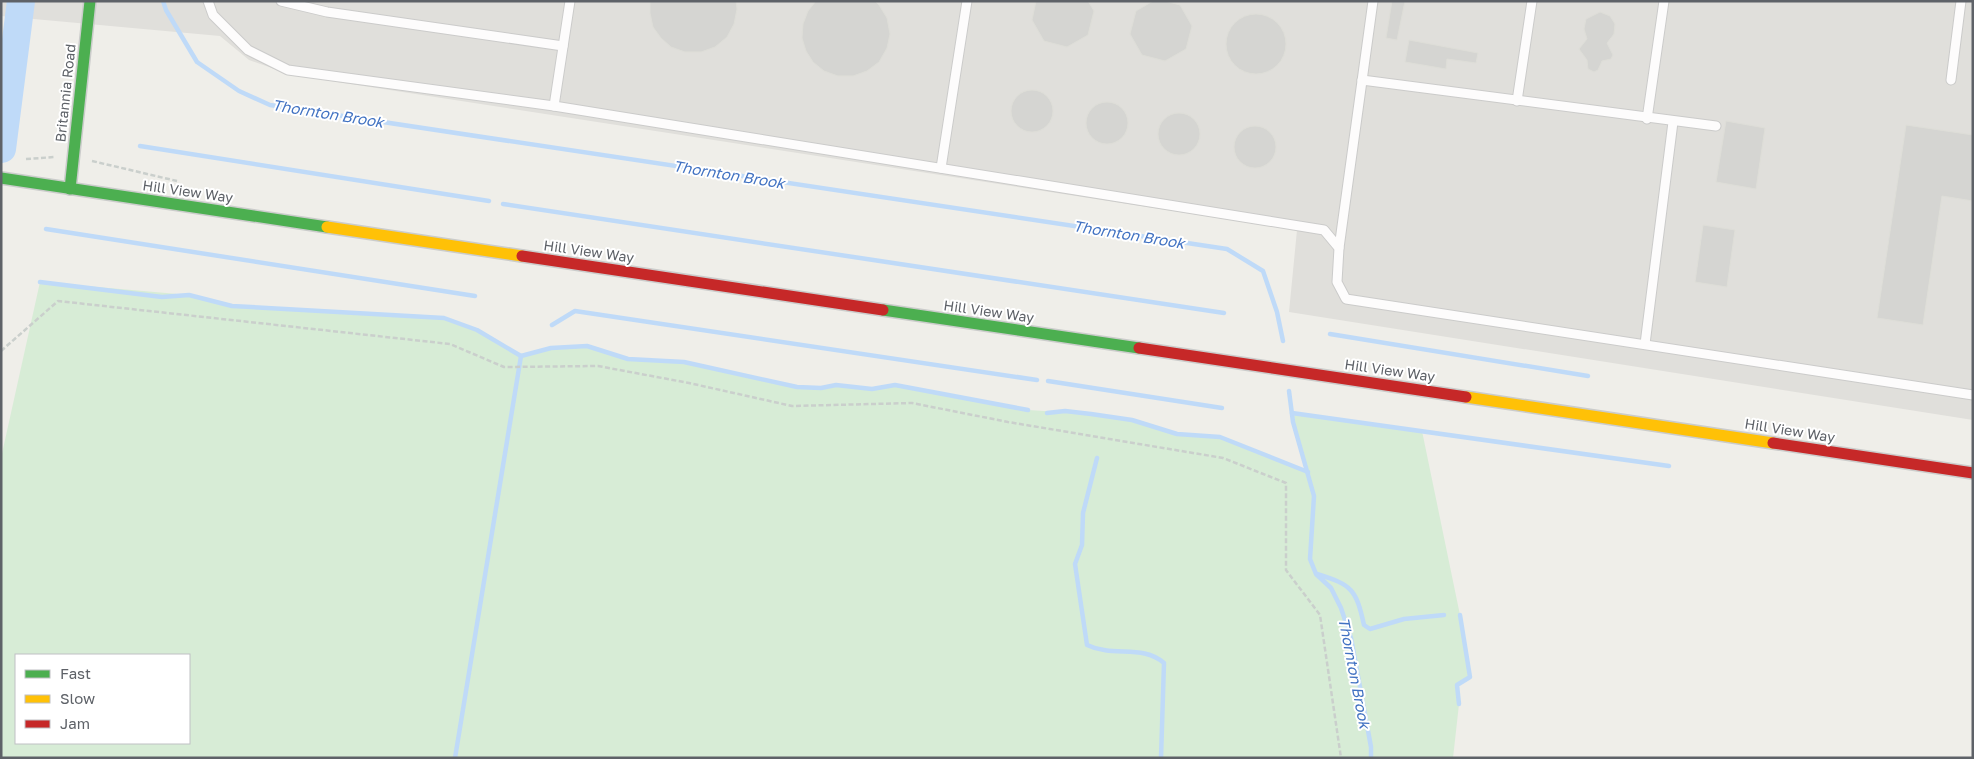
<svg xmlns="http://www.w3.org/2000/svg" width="1974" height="759" font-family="'Golos Text',sans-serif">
  <rect width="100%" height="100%" fill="#efeee9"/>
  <polygon fill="#e0dfdb" points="1,1 1973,1 1973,420 1289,312 1297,230 292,75 249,60 220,36 1,16"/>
  <path fill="#d7ecd6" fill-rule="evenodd" d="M 40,282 L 189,295 L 232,306 L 444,318 L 477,330 L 521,356 L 551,348 L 587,346 L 628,359 L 684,362 L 797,387 L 821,388 L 836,385 L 872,389 L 895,385 L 919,388 L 1028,410 L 1091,414 L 1132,420 L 1177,434 L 1220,437 L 1307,472 L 1292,413 L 1422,431 L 1460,615 L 1470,677 L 1457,685 L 1459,704 L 1453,758 L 1,758 L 1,458 ZM 16,655 L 189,655 L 189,743 L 16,743 Z"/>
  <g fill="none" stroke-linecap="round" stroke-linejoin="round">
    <g stroke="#bfdaf8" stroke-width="4.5">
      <polyline points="163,1 166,10 197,62 239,91 270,105 1227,249 1263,271 1277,312 1283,341"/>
      <polyline points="140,146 489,201"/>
      <polyline points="503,204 1224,313"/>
      <polyline points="46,229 475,296"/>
      <polyline points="40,282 162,297 189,295 232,306 444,318 477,330 521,356"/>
      <polyline points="552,325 575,311 1037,380"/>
      <polyline points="1330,334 1588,376"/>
      <polyline points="1048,381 1222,408"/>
      <polyline points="1289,391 1293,422 1314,496 1310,559 1316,574 1331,588 1341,608 1351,638 1371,747 1371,758"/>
      <polyline points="1047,413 1065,411 1091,414 1132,420 1177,434 1220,437 1308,472"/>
      <polyline points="1292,413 1669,466"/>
      <path d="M 1097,458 L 1083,513 L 1082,545 L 1075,564 L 1087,645 C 1114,658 1142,644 1164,663 L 1161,758"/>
      <path d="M 1317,574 C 1352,585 1356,589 1364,625 L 1370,629 L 1404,619 L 1444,615"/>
      <polyline points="1459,704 1457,685 1470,677 1460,615"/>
      <polyline points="455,758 521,356 551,348 587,346 628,359 684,362 797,387 821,388 836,385 872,389 895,385 1028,410"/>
    </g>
    <polyline stroke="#bfdaf8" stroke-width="28" points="2,149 21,1"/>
  </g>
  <g fill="#d5d5d2" stroke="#deded8">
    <polygon points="650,1 736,1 737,9 734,24 727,37 715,47 701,52 685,52 671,47 661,38 653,27 650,13"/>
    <polygon points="816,1 875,1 879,5 887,18 890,34 887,48 879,62 867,71 853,76 838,76 824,71 813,62 806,51 802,38 803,24 808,11"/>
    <polygon points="1036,1 1088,1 1094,11 1088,35 1067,47 1044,41 1032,20"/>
    <polygon points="1153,1 1165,1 1180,5 1192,26 1186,49 1165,61 1142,55 1130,34 1136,11"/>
    <polygon points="1392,1 1405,1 1397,40 1386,38"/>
    <polygon points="1600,12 1610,16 1615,24 1614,34 1607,43 1613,55 1611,59 1602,61 1598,70 1594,72 1588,69 1587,60 1579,49 1587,39 1584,29 1586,19"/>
    <circle cx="1256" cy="44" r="30"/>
    <polygon points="1409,40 1478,53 1476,63 1447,59 1446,69 1405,62"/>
    <circle cx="1032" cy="111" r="21"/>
    <circle cx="1107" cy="123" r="21"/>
    <circle cx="1179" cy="134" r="21"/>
    <polygon points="1726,121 1765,128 1756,189 1716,182"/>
    <polygon points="1906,125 1973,135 1973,201 1942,196 1923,325 1877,318"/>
    <circle cx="1255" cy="147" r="21"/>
    <polygon points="1703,225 1735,230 1727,287 1695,282"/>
  </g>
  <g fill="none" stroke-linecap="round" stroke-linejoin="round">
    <g stroke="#cbcbca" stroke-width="11">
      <g id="lane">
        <polyline points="208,1 213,15 248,50 288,70 554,106 1324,230 1339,248 1337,282 1346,299 1973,395"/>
        <polyline points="281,1 327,12 563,46"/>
        <polyline points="1362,80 1716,126"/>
        <polyline points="1951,80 1961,1"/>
        <polyline points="1517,101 1532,1"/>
        <polyline points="554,106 570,1"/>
        <polyline points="1647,119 1664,1"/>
        <polyline points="941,168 967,1"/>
        <polyline points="1339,248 1373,1"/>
        <polyline points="1645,344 1673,122"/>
      </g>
    </g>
    <g stroke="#cbcccb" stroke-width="14">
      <g id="fast">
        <polyline points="1,178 327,227"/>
        <polyline points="70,189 90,1"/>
        <polyline points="883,310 1139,348"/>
      </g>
    </g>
    <g stroke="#cbcccb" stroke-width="14">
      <g id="slow">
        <polyline points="327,227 522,256"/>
        <polyline points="1466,397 1773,443"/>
      </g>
    </g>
    <g stroke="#cbcccb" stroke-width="14">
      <g id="jam">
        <polyline points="522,256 883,310"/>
        <polyline points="1139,348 1466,397"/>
        <polyline points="1773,443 1973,473"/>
      </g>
    </g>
    <g stroke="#cacfcc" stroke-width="2.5" stroke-dasharray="5 2.5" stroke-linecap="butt">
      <polyline points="26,159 55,157"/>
      <polyline points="92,161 177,181"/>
      <polyline points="1,351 58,301 450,344 504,367 598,366 689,383 792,406 912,403 1008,422 1223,458 1286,483 1286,570 1320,615 1341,758"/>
    </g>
    <use href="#lane" stroke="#fdfcfc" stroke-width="9"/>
    <use href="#fast" stroke="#4caf50" stroke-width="11"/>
    <use href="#slow" stroke="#ffc107" stroke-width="11"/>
    <use href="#jam" stroke="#c62828" stroke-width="11"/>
  </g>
  <g text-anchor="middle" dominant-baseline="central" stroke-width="4" stroke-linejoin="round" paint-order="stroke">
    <g font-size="14" fill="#5e6268" stroke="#fff">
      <text transform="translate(65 93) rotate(-84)">Britannia Road</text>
      <text transform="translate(188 191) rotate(8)">Hill View Way</text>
      <text transform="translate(589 251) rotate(8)">Hill View Way</text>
      <text transform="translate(989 311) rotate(8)">Hill View Way</text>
      <text transform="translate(1390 370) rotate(8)">Hill View Way</text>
      <text transform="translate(1790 430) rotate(9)">Hill View Way</text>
    </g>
    <g font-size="15" font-style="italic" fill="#4172c2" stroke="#fff">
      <text transform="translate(328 113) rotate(9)">Thornton Brook</text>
      <text transform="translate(729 174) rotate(9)">Thornton Brook</text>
      <text transform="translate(1129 234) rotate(9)">Thornton Brook</text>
      <text transform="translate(1355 673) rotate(79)">Thornton Brook</text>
    </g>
  </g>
  <rect width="1974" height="759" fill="none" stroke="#5e6268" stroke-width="5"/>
  <rect x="15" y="654" width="175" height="90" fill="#ffffff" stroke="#bfc0c3"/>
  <rect x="25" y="670" width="25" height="8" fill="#4caf50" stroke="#bfc0c3"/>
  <text x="60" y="679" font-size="15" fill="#5e6268">Fast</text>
  <rect x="25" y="695" width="25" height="8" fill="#ffc107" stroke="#bfc0c3"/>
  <text x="60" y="704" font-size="15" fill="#5e6268">Slow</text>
  <rect x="25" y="720" width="25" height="8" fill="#c62828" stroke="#bfc0c3"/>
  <text x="60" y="729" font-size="15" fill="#5e6268">Jam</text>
</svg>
